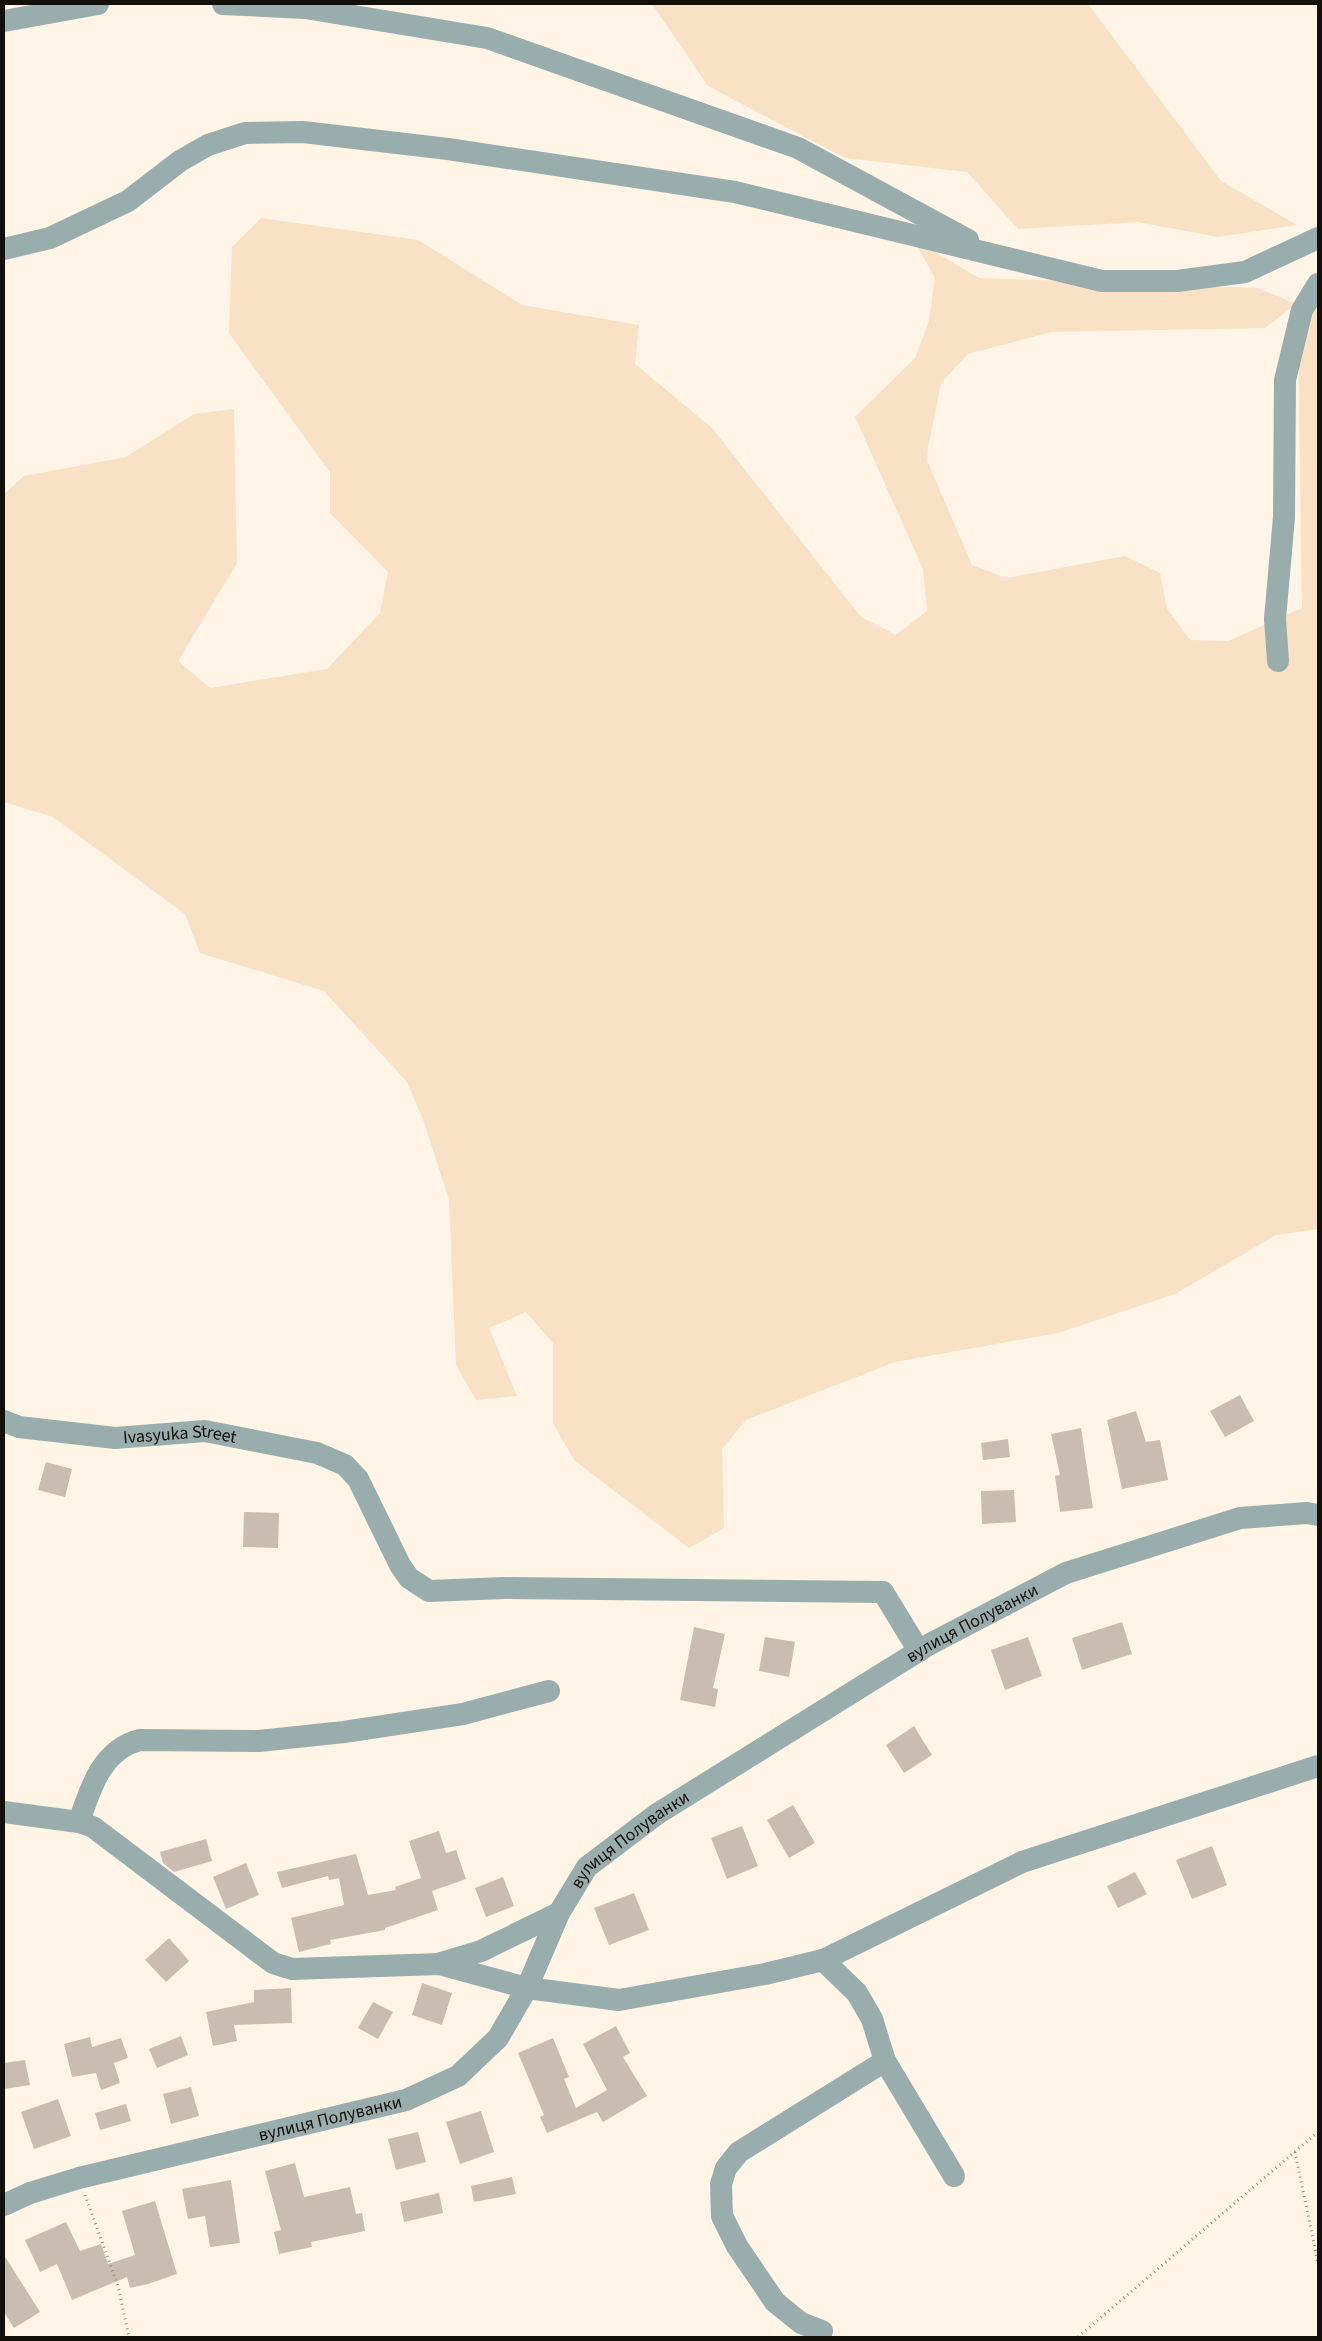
<svg xmlns="http://www.w3.org/2000/svg" width="1322" height="2341" font-family="'Source Sans 3',sans-serif">
  <rect width="100%" height="100%" fill="#fff4e6"/>
  <g fill="#f8e1c5">
    <polygon points="652,4 1088,4 1221,181 1297,225 1218,237 1138,222 1018,229 967,172 845,158 708,86"/>
    <polygon points="261,218 418,240 522,305 639,325 635,364 712,428 861,617 896,635 927,611 923,569 855,417 915,358 929,321 935,278 913,239 979,278 1258,288 1296,304 1265,328 1051,332 968,354 941,383 926,458 972,565 1007,578 1125,556 1160,573 1167,609 1190,640 1228,641 1302,608 1298,331 1318,297 1318,1229 1276,1235 1175,1294 1058,1333 895,1362 746,1420 722,1449 724,1528 689,1548 574,1460 553,1423 553,1343 526,1312 489,1328 517,1396 476,1400 456,1365 449,1200 424,1122 407,1082 324,991 200,953 185,914 53,817 4,802 4,494 24,476 126,457 194,414 234,409 237,563 178,661 210,688 327,669 380,613 388,572 330,513 330,472 229,333 232,247"/>
  </g>
  <g fill="#c8bdb0">
    <polygon points="1240,1395 1254,1421 1225,1437 1210,1411"/>
    <polygon points="1136,1411 1146,1442 1160,1440 1168,1480 1122,1489 1107,1420"/>
    <polygon points="1081,1428 1093,1508 1060,1512 1055,1476 1060,1475 1051,1434"/>
    <polygon points="1008,1439 1010,1457 983,1460 981,1443"/>
    <polygon points="46,1462 72,1469 65,1497 38,1490"/>
    <polygon points="1014,1490 1016,1522 982,1524 981,1491"/>
    <polygon points="244,1512 279,1513 278,1548 243,1547"/>
    <polygon points="1122,1622 1132,1654 1082,1670 1072,1638"/>
    <polygon points="694,1627 725,1634 713,1688 718,1689 715,1707 680,1700"/>
    <polygon points="765,1637 795,1642 789,1677 759,1671"/>
    <polygon points="1028,1637 1042,1676 1005,1690 991,1650"/>
    <polygon points="914,1726 932,1755 904,1773 886,1745"/>
    <polygon points="793,1805 815,1843 789,1858 767,1820"/>
    <polygon points="742,1826 758,1866 727,1879 711,1838"/>
    <polygon points="439,1831 446,1853 456,1850 466,1879 432,1891 438,1910 385,1928 385,1930 330,1940 331,1944 299,1952 291,1918 344,1905 339,1878 329,1880 328,1876 282,1888 277,1872 356,1854 368,1895 396,1890 395,1887 421,1878 409,1841"/>
    <polygon points="206,1839 212,1861 174,1872 163,1863 160,1852"/>
    <polygon points="1212,1846 1227,1885 1192,1899 1176,1860"/>
    <polygon points="246,1863 259,1895 226,1909 213,1877"/>
    <polygon points="1135,1872 1147,1894 1118,1908 1107,1886"/>
    <polygon points="503,1877 514,1906 486,1917 475,1888"/>
    <polygon points="634,1893 649,1930 609,1945 594,1908"/>
    <polygon points="169,1938 189,1961 166,1982 145,1960"/>
    <polygon points="422,1983 452,1993 442,2025 412,2015"/>
    <polygon points="291,1988 292,2023 234,2025 237,2041 213,2046 206,2012 254,2002 254,1990"/>
    <polygon points="373,2002 393,2012 378,2039 358,2028"/>
    <polygon points="616,2026 630,2053 623,2057 647,2096 603,2122 597,2112 547,2133 540,2117 544,2115 518,2053 553,2038 569,2077 564,2079 576,2108 607,2090 583,2044"/>
    <polygon points="181,2036 188,2055 157,2068 149,2049"/>
    <polygon points="90,2037 92,2047 121,2038 128,2058 114,2063 120,2083 101,2090 96,2073 72,2077 64,2044"/>
    <polygon points="25,2060 30,2085 4,2089 4,2063"/>
    <polygon points="191,2087 199,2116 171,2124 163,2094"/>
    <polygon points="58,2099 71,2136 34,2149 21,2112"/>
    <polygon points="126,2104 131,2121 100,2130 95,2113"/>
    <polygon points="481,2111 494,2152 460,2164 446,2122"/>
    <polygon points="418,2132 426,2162 396,2170 388,2139"/>
    <polygon points="295,2163 304,2197 350,2187 356,2214 362,2213 365,2231 311,2242 312,2247 279,2254 274,2232 281,2230 265,2171"/>
    <polygon points="512,2177 516,2194 474,2202 471,2186"/>
    <polygon points="231,2180 240,2243 210,2247 205,2216 188,2219 182,2189"/>
    <polygon points="439,2193 443,2213 404,2222 400,2202"/>
    <polygon points="155,2201 177,2274 148,2284 130,2288 127,2277 72,2300 57,2264 40,2272 25,2240 66,2222 80,2251 101,2244 108,2264 135,2255 122,2211"/>
    <polygon points="4,2255 40,2312 14,2328 4,2312"/>
  </g>
  <g fill="none" stroke-linecap="round" stroke-linejoin="round">
    <g stroke="#989087" stroke-width="3" stroke-dasharray="1 4" stroke-linecap="butt">
      <polyline points="1295,2152 1318,2263"/>
      <polyline points="85,2195 118,2286 129,2337"/>
      <polyline points="1078,2337 1318,2132"/>
    </g>
    <g stroke="#99adad" stroke-width="22">
      <polyline points="223,4 305,8 487,38 798,148 968,240"/>
      <polyline points="4,21 98,4"/>
      <polyline points="4,249 50,238 128,201 180,161 208,145 245,133 303,132 448,149 735,192 1102,281 1177,281 1245,272 1318,238"/>
      <polyline points="1278,661 1275,619 1284,517 1285,380 1302,310 1318,284"/>
      <path id="s1" d="M 4,1421 L 19,1427 L 115,1438 L 205,1431 L 317,1453 L 345,1465 L 358,1479 L 400,1565 L 409,1578 L 429,1591 L 504,1588 L 883,1592 L 919,1651"/>
      <polyline points="4,1812 79,1822 93,1827 273,1963 292,1969 439,1964 527,1988 619,2000 765,1974 823,1960 1022,1862 1318,1766"/>
      <path d="M 79,1822 C 90,1789 102,1749 140,1740 L 259,1741 L 344,1732 L 463,1714 L 549,1691"/>
      <polyline points="441,1963 481,1951 559,1913"/>
      <polyline points="885,2061 954,2176"/>
      <path id="s2" d="M 4,2205 L 30,2193 L 79,2178 L 406,2100 L 458,2076 L 498,2038 L 527,1988 L 559,1913 L 587,1867 L 657,1814 L 930,1644 L 1066,1573 L 1240,1518 L 1307,1513 L 1318,1515"/>
      <polyline points="822,2331 801,2323 775,2302 737,2246 722,2216 721,2184 726,2168 739,2152 885,2061 872,2019 857,1993 823,1960"/>
    </g>
  </g>
  <g text-anchor="middle" dominant-baseline="central" stroke-width="4" stroke-linejoin="round" paint-order="stroke">
    <g font-size="18" fill="#130f0b" stroke="#fff4e6">
      <text stroke="none"><textPath href="#s1" startOffset="178">Ivasyuka Street</textPath></text>
      <text stroke="none"><textPath href="#s2" startOffset="1178">вулиця Полуванки</textPath></text>
      <text stroke="none"><textPath href="#s2" startOffset="772">вулиця Полуванки</textPath></text>
      <text stroke="none"><textPath href="#s2" startOffset="338">вулиця Полуванки</textPath></text>
    </g>
  </g>
  <rect width="1322" height="2341" fill="none" stroke="#130f0b" stroke-width="10"/>
</svg>
